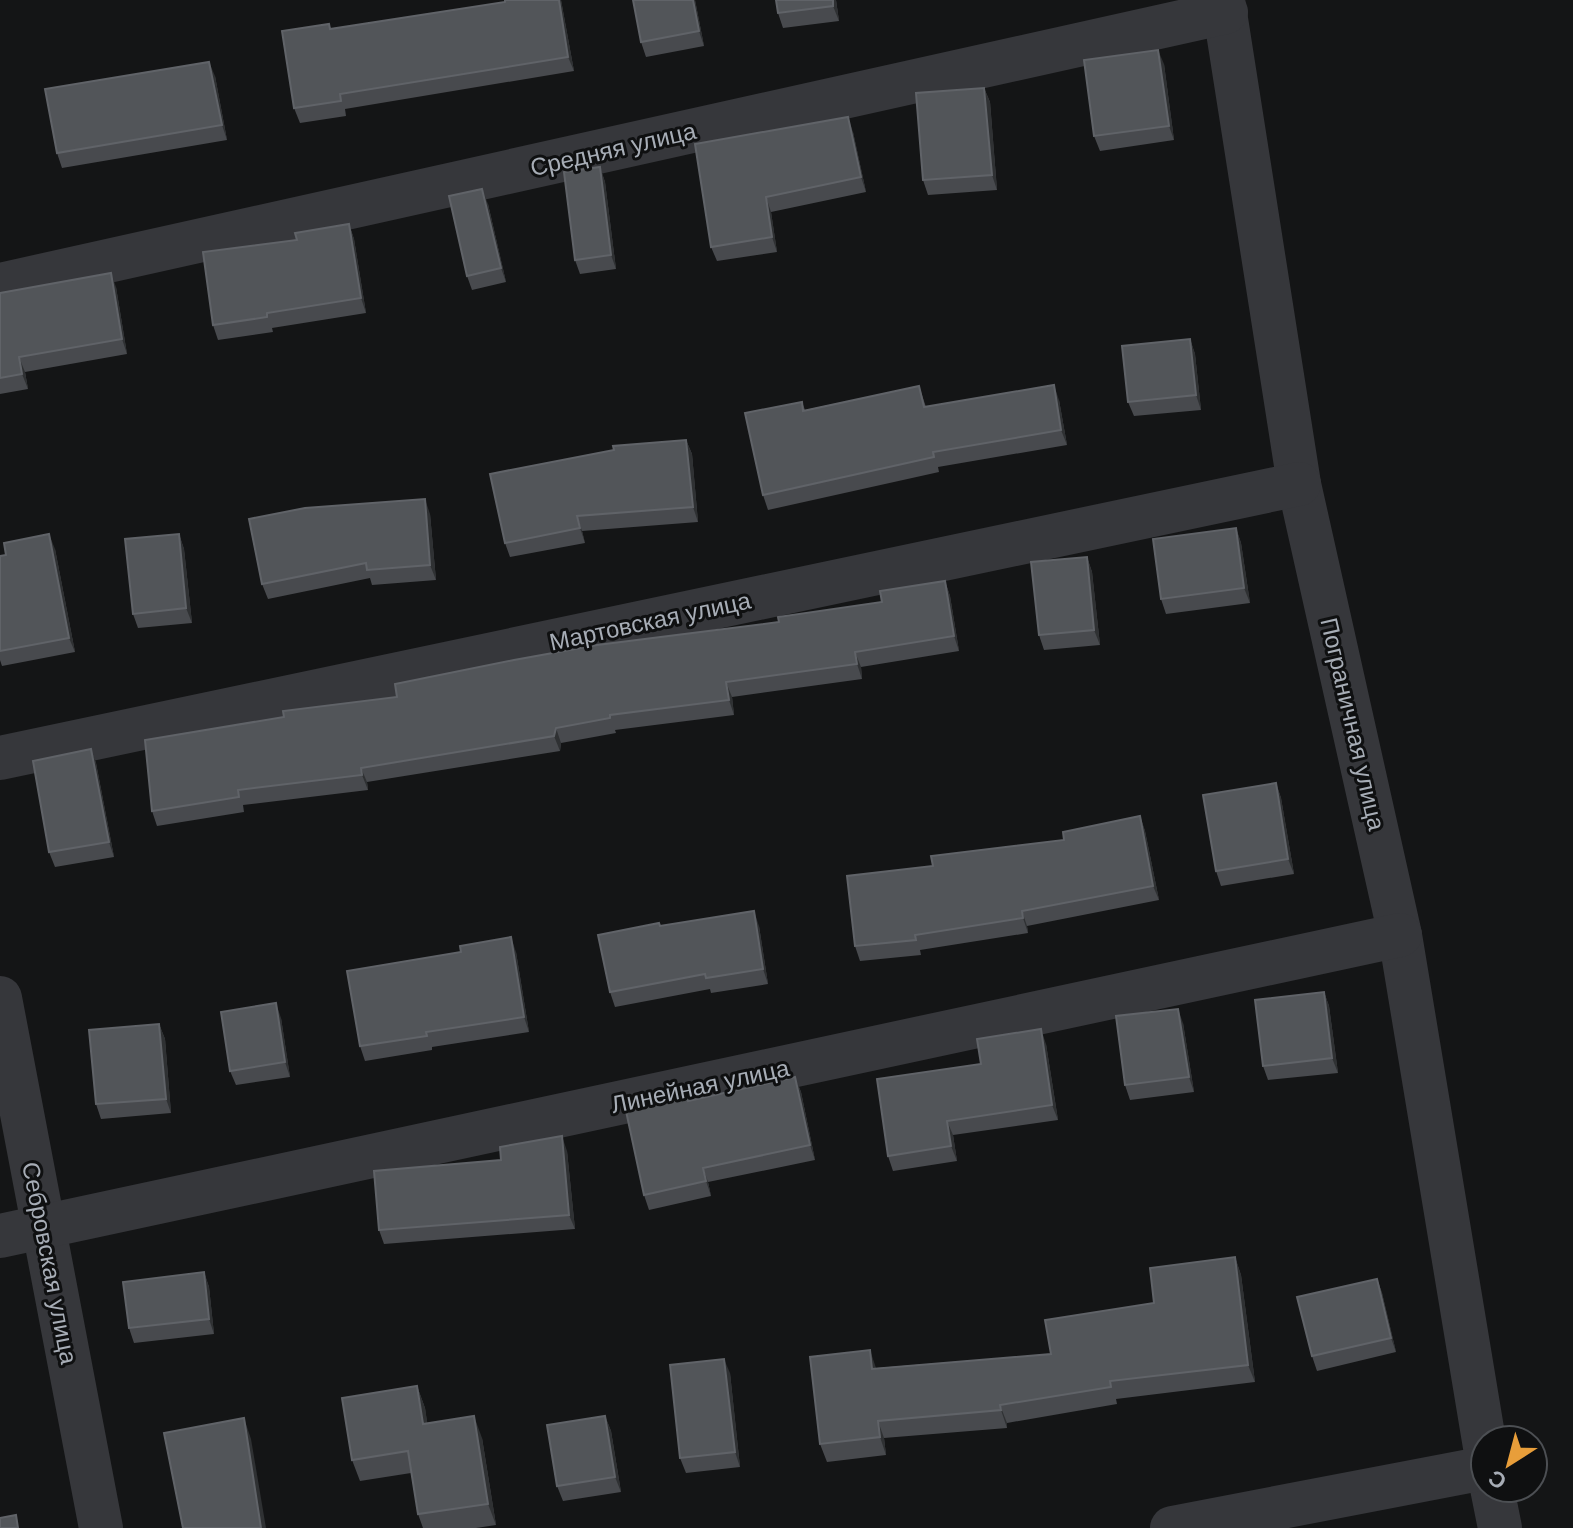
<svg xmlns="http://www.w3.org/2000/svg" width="1573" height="1528" font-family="Helvetica,sans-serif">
  <rect width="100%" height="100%" fill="#141516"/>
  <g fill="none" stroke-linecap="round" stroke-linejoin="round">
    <g stroke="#36373b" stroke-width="44">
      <polyline points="1223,0 1299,484 1400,935 1485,1447"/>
      <polyline points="0,285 1226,12"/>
      <polyline points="0,758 1299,484"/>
      <polyline points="0,998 101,1528"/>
      <polyline points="0,1236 1400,935"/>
      <polyline points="1492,1488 1500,1528"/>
      <polyline points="1172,1528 1485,1468"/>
    </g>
  </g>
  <g fill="#484a4e">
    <polygon points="561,0 574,71 345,109 346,116 300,123 294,108 331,29"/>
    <polygon points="695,0 704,46 646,57 641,42"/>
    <polygon points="776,0 836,0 839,21 783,28 778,13"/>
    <polygon points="1164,64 1174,140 1100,151 1094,136"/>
    <polygon points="215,76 227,140 62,168 57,153"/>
    <polygon points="984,88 990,102 997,190 928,195 923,180"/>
    <polygon points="853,132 866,192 771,212 777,252 717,261 711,247 695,144"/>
    <polygon points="600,167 605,182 616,269 580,274 575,260"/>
    <polygon points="488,204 506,282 472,290 467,276"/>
    <polygon points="349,224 354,239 366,313 272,328 273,332 218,340 213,325 297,240"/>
    <polygon points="116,287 127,354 25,372 28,389 0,394 0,293"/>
    <polygon points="1190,339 1195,354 1201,410 1134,416 1128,402"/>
    <polygon points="919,386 926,407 1059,400 1067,445 938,467 939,472 768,510 763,495 802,402 805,410"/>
    <polygon points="686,440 692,454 698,522 582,531 585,543 510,557 505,543"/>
    <polygon points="430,514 436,580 372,585 370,578 268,599 262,584"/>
    <polygon points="1236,528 1241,543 1250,603 1166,614 1161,599"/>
    <polygon points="179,534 184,549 192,623 138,628 133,614"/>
    <polygon points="55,549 75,652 2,666 0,660 0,556"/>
    <polygon points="1087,557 1092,572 1100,645 1044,650 1039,635"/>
    <polygon points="945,581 950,596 959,651 861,667 862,679 732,697 734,715 615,730 616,733 561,743 560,751 367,782 368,790 243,805 244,812 157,826 152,811 284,717 397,697 882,602"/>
    <polygon points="91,749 96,763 114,857 55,867 49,852"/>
    <polygon points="1276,783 1281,798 1294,874 1221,886 1216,871"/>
    <polygon points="1140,816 1145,831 1159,900 1027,926 1028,933 920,950 921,955 860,961 855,946 933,866 1064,840"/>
    <polygon points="660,926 759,926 768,984 711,993 710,989 615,1007 610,992"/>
    <polygon points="516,952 529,1032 432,1047 432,1050 365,1061 360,1046"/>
    <polygon points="1324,992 1329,1006 1338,1073 1268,1080 1263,1066"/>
    <polygon points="281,1018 290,1077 236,1085 230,1071"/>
    <polygon points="1183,1023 1194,1092 1130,1100 1125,1085"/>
    <polygon points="159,1024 165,1039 171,1113 101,1119 96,1104"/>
    <polygon points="1046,1044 1058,1120 953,1135 957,1161 893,1171 888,1156 981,1064"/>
    <polygon points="795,1077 801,1092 815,1160 708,1182 711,1196 649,1210 644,1195 688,1101"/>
    <polygon points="567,1151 575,1229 384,1244 379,1230 501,1160"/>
    <polygon points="1235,1257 1241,1275 1255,1382 1116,1399 1117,1404 1007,1423 1007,1428 884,1438 886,1455 827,1462 820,1444 876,1368 1051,1354 1154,1303"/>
    <polygon points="204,1272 209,1287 214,1334 134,1343 129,1328"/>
    <polygon points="1377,1279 1382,1293 1396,1352 1317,1371 1312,1356"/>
    <polygon points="730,1373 740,1467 686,1473 680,1458"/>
    <polygon points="417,1386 425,1408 427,1423 482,1438 496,1525 476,1528 423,1528 418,1514 411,1473 360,1481 352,1460"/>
    <polygon points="605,1416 611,1431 621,1492 563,1501 557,1486"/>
  </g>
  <g fill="#2f3133">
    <polygon points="559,0 561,0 574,71 568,57"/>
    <polygon points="693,0 695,0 704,46 699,31"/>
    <polygon points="833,0 836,0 839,21 833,6"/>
    <polygon points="1158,50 1164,64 1174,140 1169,126"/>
    <polygon points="209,62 215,76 227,140 222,125"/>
    <polygon points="984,88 990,102 997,190 992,175"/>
    <polygon points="848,117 853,132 866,192 861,177"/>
    <polygon points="600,167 605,182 616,269 611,255"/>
    <polygon points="482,189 488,204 506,282 501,268"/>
    <polygon points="766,197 771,212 777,252 772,237"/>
    <polygon points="349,224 354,239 366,313 361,298"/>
    <polygon points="111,273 116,287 127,354 122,339"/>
    <polygon points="1190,339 1195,354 1201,410 1196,395"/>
    <polygon points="19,357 25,372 28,389 22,374"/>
    <polygon points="1054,385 1059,400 1067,445 1061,430"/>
    <polygon points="686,440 692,454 698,522 693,507"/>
    <polygon points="425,499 430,514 436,580 430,565"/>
    <polygon points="577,516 582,531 585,543 580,528"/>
    <polygon points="1236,528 1241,543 1250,603 1244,588"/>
    <polygon points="49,534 55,549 75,652 69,638"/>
    <polygon points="179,534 184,549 192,623 186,608"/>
    <polygon points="1087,557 1092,572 1100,645 1094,630"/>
    <polygon points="945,581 950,596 959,651 954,636"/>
    <polygon points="855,652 861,667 862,679 857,664"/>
    <polygon points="726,682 732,697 734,715 729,700"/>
    <polygon points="556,728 561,743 560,751 554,736"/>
    <polygon points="91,749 96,763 114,857 109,842"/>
    <polygon points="361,768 367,782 368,790 362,775"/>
    <polygon points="1276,783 1281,798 1294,874 1288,859"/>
    <polygon points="1140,816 1145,831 1159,900 1153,886"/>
    <polygon points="754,911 759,926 768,984 763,969"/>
    <polygon points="1022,911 1027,926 1028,933 1023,918"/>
    <polygon points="511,937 516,952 529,1032 524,1017"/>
    <polygon points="1324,992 1329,1006 1338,1073 1332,1058"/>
    <polygon points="276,1003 281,1018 290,1077 285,1062"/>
    <polygon points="1178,1009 1183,1023 1194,1092 1189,1077"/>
    <polygon points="159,1024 165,1039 171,1113 166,1099"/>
    <polygon points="1041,1029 1046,1044 1058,1120 1052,1105"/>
    <polygon points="795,1077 801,1092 815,1160 810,1145"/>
    <polygon points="947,1121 953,1135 957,1161 951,1146"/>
    <polygon points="562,1136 567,1151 575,1229 569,1215"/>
    <polygon points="703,1168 708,1182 711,1196 706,1181"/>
    <polygon points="1235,1257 1241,1275 1255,1382 1248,1365"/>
    <polygon points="204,1272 209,1287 214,1334 209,1319"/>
    <polygon points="1377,1279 1382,1293 1396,1352 1391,1338"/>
    <polygon points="870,1350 876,1368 872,1369"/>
    <polygon points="724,1359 730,1373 740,1467 735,1452"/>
    <polygon points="417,1386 425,1408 431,1446 423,1424"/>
    <polygon points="1000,1405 1007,1423 1007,1428 1001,1410"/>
    <polygon points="474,1416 482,1438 496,1525 488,1504"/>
    <polygon points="605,1416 611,1431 621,1492 615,1477"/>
    <polygon points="244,1418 251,1439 266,1528 261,1528"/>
    <polygon points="878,1421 884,1438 886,1455 880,1437"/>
  </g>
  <g fill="#525559" stroke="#606368" stroke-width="2">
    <polygon points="505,0 559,0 568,57 340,94 341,101 294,108 282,31 329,24 330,29 505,2"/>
    <polygon points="633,0 693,0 699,31 641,42"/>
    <polygon points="776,0 833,0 833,6 778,13"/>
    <polygon points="1158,50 1169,126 1094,136 1084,60"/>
    <polygon points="209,62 222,125 57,153 45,89"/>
    <polygon points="984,88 992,175 923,180 916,93"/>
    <polygon points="848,117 861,177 766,197 772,237 711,247 695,144"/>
    <polygon points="600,167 611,255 575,260 564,172"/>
    <polygon points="482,189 501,268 467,276 449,196"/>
    <polygon points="349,224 361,298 267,313 267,317 213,325 203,252 297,240 295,233"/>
    <polygon points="111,273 122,339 19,357 22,374 0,378 0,293"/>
    <polygon points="1190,339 1196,395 1128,402 1122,346"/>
    <polygon points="1054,385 1061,430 933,452 934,457 763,495 745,413 802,402 803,411 919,386 924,407"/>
    <polygon points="686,440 693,507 577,516 580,528 505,543 490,474 614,450 613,446"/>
    <polygon points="425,499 430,565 367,570 366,563 262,584 249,519 305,508"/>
    <polygon points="1236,528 1244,588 1161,599 1153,539"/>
    <polygon points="49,534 69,638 0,651 0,556 6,555 4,543"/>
    <polygon points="179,534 186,608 133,614 125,539"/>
    <polygon points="1087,557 1094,630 1039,635 1031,562"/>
    <polygon points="945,581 954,636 855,652 857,664 726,682 729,700 610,715 610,718 556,728 554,736 361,768 362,775 238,790 239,797 152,811 145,740 284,717 283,711 397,697 395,684 514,660 597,645 779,622 778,617 882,602 880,591"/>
    <polygon points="91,749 109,842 49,852 33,761"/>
    <polygon points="1276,783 1288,859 1216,871 1203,795"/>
    <polygon points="1140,816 1153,886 1022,911 1023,918 915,935 916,940 855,946 847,876 933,866 931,856 1064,840 1063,832"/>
    <polygon points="754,911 763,969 706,978 705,974 610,992 598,935 659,923 660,926"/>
    <polygon points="511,937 524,1017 426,1032 427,1036 360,1046 347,971 461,952 460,946"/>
    <polygon points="1324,992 1332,1058 1263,1066 1255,1000"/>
    <polygon points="276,1003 285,1062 230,1071 221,1012"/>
    <polygon points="1178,1009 1189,1077 1125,1085 1116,1016"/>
    <polygon points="159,1024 166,1099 96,1104 89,1030"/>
    <polygon points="1041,1029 1052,1105 947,1121 951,1146 888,1156 877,1079 981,1064 977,1039"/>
    <polygon points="795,1077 810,1145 703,1168 706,1181 644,1195 626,1111 687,1098 688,1101"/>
    <polygon points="562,1136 569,1215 379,1230 374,1171 501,1160 500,1147"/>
    <polygon points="1235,1257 1248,1365 1110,1381 1111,1387 1000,1405 1001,1410 878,1421 880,1437 820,1444 810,1357 870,1350 872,1369 1051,1354 1045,1320 1154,1303 1150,1268"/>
    <polygon points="204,1272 209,1319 129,1328 123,1282"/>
    <polygon points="1377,1279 1391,1338 1312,1356 1297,1297"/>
    <polygon points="724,1359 735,1452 680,1458 670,1365"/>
    <polygon points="417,1386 423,1424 474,1416 488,1504 418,1514 408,1451 352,1460 342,1398"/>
    <polygon points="605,1416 615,1477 557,1486 547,1425"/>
    <polygon points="244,1418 261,1528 183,1528 164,1433"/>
    <polygon points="16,1515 18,1528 0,1528 0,1518"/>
  </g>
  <g text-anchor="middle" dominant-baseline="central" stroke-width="6" stroke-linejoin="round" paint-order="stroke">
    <g font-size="24" fill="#a7adb6" stroke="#0f1011">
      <text transform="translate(613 149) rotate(-13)">Средняя улица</text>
      <text transform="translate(650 621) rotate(-12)">Мартовская улица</text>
      <text transform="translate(1353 724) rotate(77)">Пограничная улица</text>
      <text transform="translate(700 1086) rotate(-12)">Линейная улица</text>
      <text transform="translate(50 1263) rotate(79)">Себровская улица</text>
    </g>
  </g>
  <g transform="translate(1509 1464) rotate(216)"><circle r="38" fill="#0f1011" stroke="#4c4f53" stroke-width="2"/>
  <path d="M0-6L14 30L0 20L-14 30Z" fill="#e89e3a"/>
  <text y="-12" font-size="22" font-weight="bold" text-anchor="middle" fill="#a7adb6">С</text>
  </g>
</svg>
